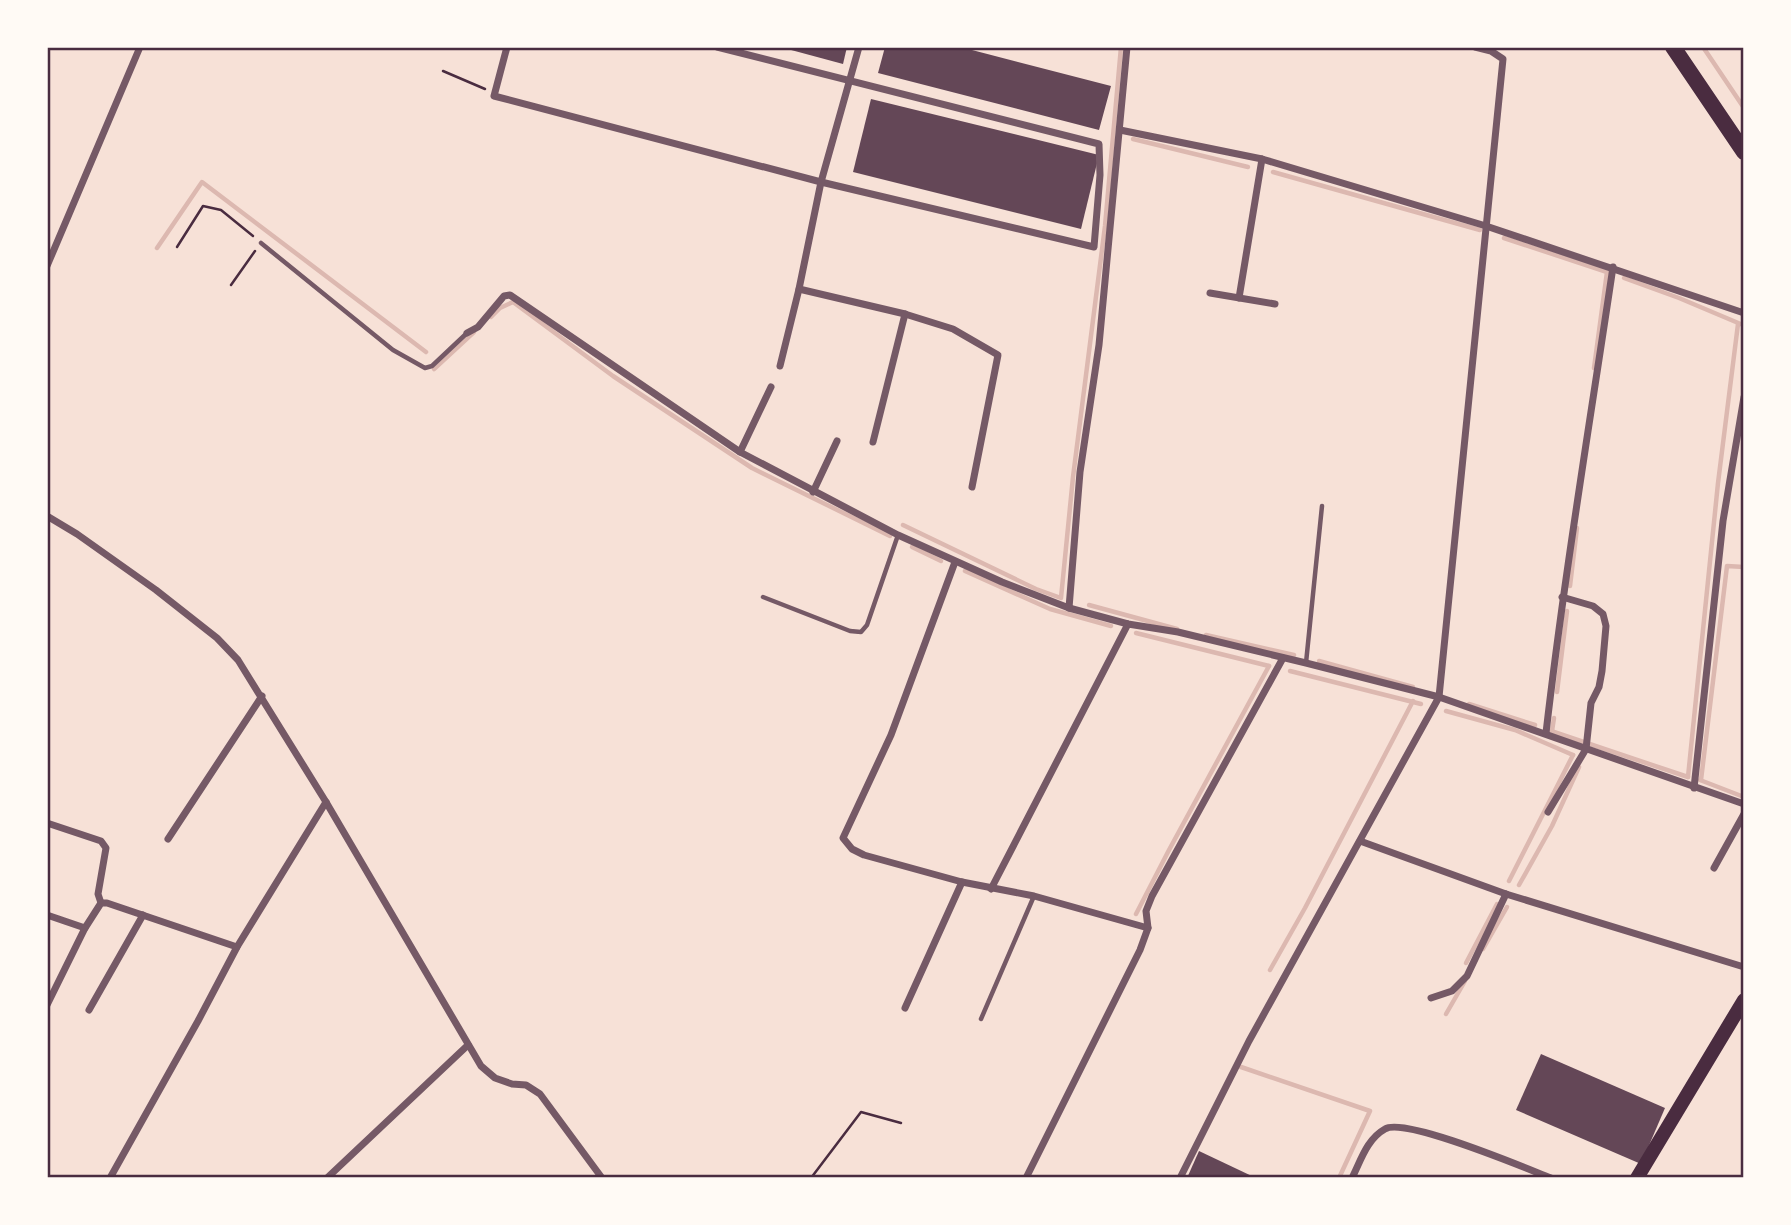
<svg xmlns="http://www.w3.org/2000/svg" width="1791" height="1225" font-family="Barlow,sans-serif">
  <rect width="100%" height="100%" fill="#f7e1d7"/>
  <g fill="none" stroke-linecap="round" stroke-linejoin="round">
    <g stroke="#dcb8b0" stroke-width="4.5">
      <polyline points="1703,47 1744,108"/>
      <polyline points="1133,139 1248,167"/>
      <polyline points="1273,172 1480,230"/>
      <polyline points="1504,238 1607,272 1594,368"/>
      <polyline points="157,248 202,182 426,352"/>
      <polyline points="1624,278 1679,298 1743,325"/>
      <polyline points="491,317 500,308 513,302 613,376 752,468 890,536"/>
      <polyline points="434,369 474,332"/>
      <polyline points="903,525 1036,589 1061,598 1073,477 1105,226 1121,47"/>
      <polyline points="912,547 941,561"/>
      <polyline points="965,571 1050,609 1111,626"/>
      <polyline points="1570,586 1577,528"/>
      <polyline points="1089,605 1177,629"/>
      <polyline points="1136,633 1269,666"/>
      <polyline points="1206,635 1294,655"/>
      <polyline points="1319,661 1413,687"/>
      <polyline points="1290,671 1421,704"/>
      <polyline points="1557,692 1567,611"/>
      <polyline points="1469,704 1535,725"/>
      <polyline points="1446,711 1515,730 1573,755"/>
      <polyline points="1551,731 1688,777"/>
      <polyline points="1552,731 1554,718"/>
      <polyline points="1688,777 1718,483 1738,324"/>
      <polyline points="1700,780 1744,797"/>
      <polyline points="1701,780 1727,566 1744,567"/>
      <polyline points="1509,881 1573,755"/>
      <polyline points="1519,885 1552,826 1579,767"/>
      <polyline points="1136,914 1169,850 1269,666"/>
      <polyline points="1483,949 1507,907"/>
      <polyline points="1466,963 1497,904"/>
      <polyline points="1270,970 1305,908 1413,701"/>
      <polyline points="1446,1014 1465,981"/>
      <polyline points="1241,1067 1370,1111 1339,1178"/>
    </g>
  </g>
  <g fill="#644757">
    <polygon points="780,47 847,47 843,64"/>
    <polygon points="885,47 973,47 972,50 1111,86 1099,130 878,73"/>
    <polygon points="871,99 1099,155 1081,229 853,172"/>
    <polygon points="1541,1054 1665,1108 1641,1164 1516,1110"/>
    <polygon points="1199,1151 1256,1178 1187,1178"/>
  </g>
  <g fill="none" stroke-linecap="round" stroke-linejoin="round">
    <g stroke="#4a2c40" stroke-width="2.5">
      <polyline points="443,71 485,89"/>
      <polyline points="177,247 203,206 221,210 253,236"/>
      <polyline points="231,285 255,251"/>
      <polyline points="811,1178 861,1112 901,1123"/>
    </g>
    <g stroke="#755966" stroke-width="4.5">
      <polyline points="261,243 393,350 425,368 432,366 467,333"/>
      <polyline points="763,597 850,631 861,632 867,625 898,535"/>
      <polyline points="1306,663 1322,506"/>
      <polyline points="981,1019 1034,896"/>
    </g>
    <g stroke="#755966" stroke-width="7">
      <polyline points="507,47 494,96 821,182 1094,247 1100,175 1099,144 717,47"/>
      <polyline points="1120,130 1262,159 1486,226 1744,313"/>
      <polyline points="47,266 140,47"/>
      <polyline points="799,289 905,314 953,329 998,355 972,487"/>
      <polyline points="1210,293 1275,304"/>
      <polyline points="1239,298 1262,159"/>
      <polyline points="467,333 478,327 504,296 510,295 740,452 898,535 1002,582 1069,608 1128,624 1178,632 1306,663 1439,697 1744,804"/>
      <polyline points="780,366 799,289 821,182 859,47"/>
      <polyline points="873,442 905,314"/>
      <polyline points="740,452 771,387"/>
      <polyline points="813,492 837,441"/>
      <polyline points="47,516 77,534 156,590 217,638 238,660 326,802 481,1066 495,1078 512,1084 526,1085 540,1094 602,1178"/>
      <polyline points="955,562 891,735 843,838 852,849 864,855 962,882 1034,896 1148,928"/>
      <polyline points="1069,608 1080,472 1099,345 1127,47"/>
      <path d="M 1546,733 C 1564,577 1590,422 1613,267"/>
      <polyline points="1694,788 1723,521 1744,397"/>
      <polyline points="1548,812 1586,749 1591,703 1599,687 1602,671 1606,626 1603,614 1593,606 1562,597"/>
      <polyline points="47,823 101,841 106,848 98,894 101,903"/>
      <polyline points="168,839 262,696"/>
      <polyline points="1360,841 1506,894 1744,967"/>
      <polyline points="1714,868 1744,814"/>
      <polyline points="991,889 1128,624"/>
      <polyline points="47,915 85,928 101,903 107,903 237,947"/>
      <polyline points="1431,998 1452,991 1467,976 1506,894"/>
      <polyline points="47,1005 85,928"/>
      <polyline points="905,1008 962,882"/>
      <polyline points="89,1010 143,915"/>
      <polyline points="110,1178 198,1021 237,947 326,802"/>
      <polyline points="327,1178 468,1045"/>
      <polyline points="1026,1178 1140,950 1148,928 1146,911 1152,896 1283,658"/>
      <polyline points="1180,1178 1249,1041 1439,697 1503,59 1491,51 1475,47"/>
      <path d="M 1352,1178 C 1361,1160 1367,1139 1385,1129 C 1405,1117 1525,1168 1551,1178"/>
    </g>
    <polyline stroke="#4a2c40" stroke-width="14" points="1637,1178 1744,1000"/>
    <polyline stroke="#4a2c40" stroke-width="16" points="1673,47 1744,152"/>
  </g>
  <rect width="1791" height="1225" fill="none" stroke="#fffaf5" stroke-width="98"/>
  <rect x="49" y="49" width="1693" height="1127" fill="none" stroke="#4a2c40" stroke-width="2.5"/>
</svg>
